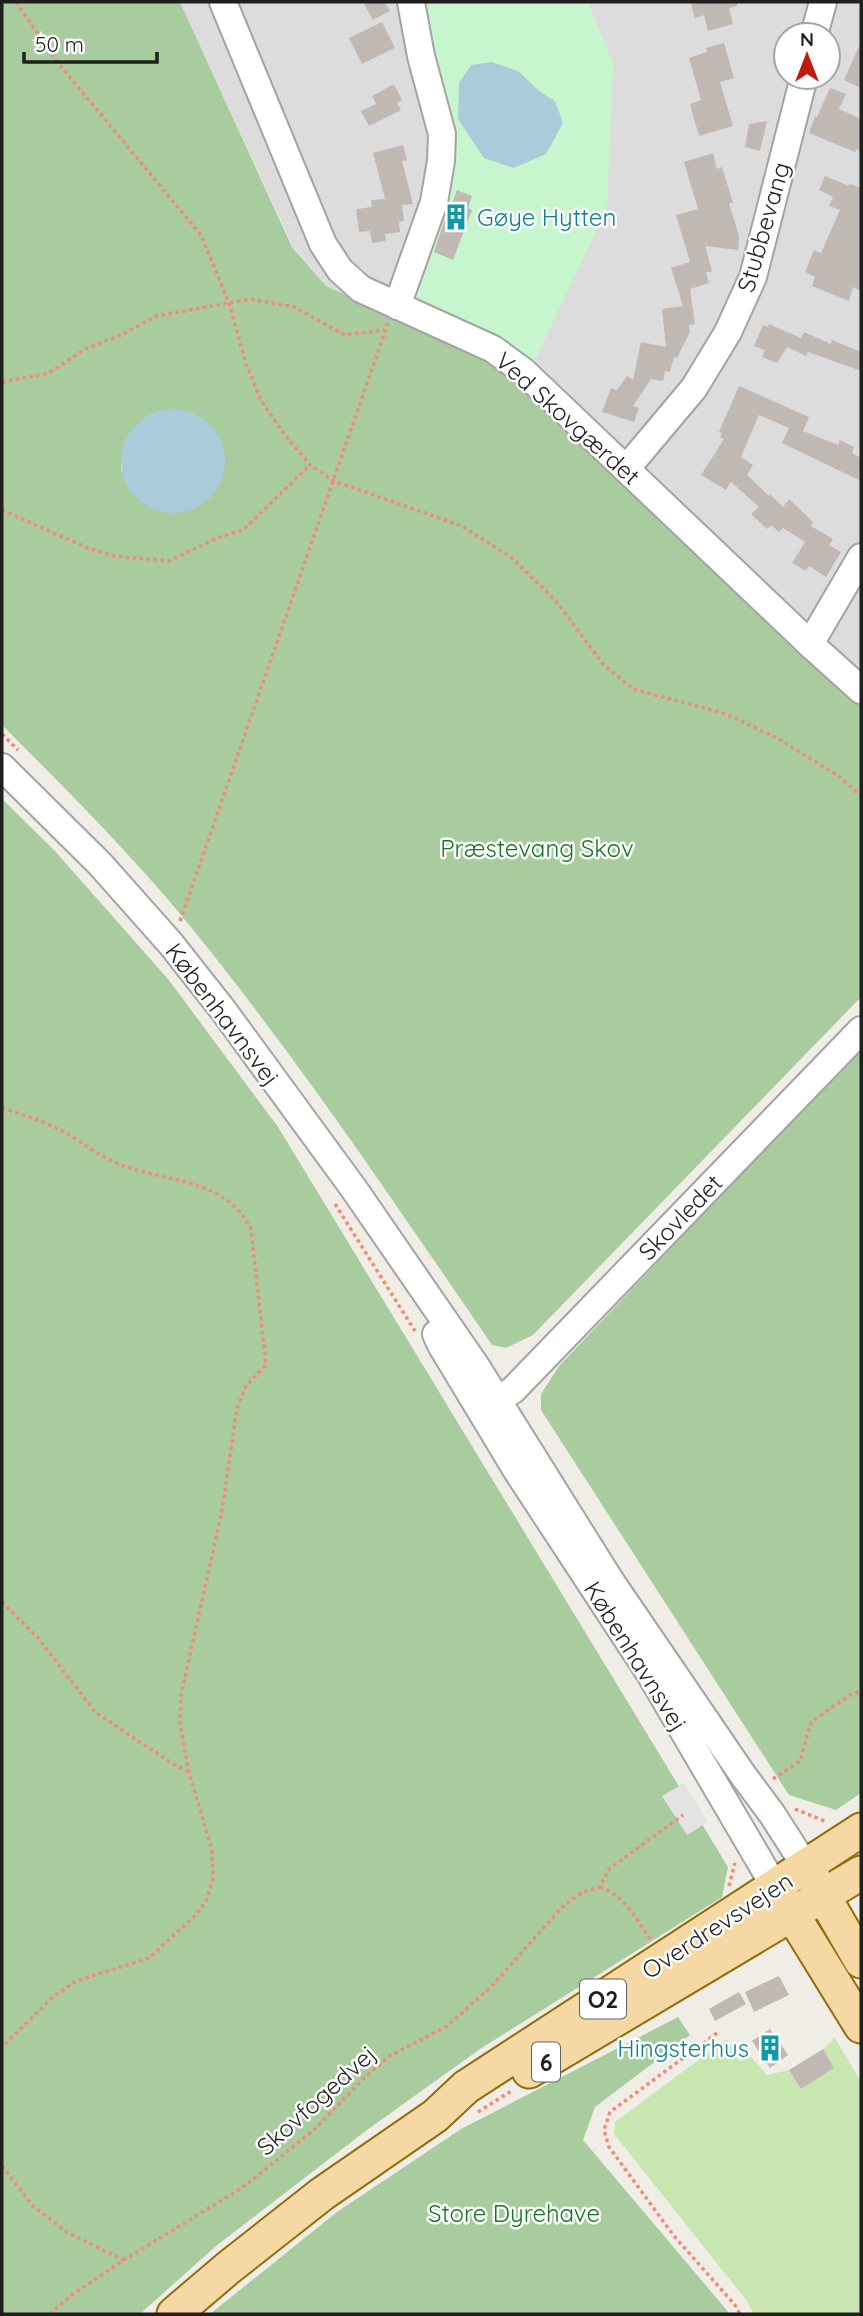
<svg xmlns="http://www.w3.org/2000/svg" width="863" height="2316" font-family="Quicksand,sans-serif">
  <rect width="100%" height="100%" fill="#efede6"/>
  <path fill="#dddcdc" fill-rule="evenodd" d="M 180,2 L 861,2 L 861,702 L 488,359 L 326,286 L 293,247 ZM 786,35 L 828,35 L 828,77 L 786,77 Z"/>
  <polygon fill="#c7e6b0" points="835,2038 861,2082 861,2314 754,2314 747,2301 614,2134 615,2122 727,2039 739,2061 750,2056 767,2075 789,2070 801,2089 834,2068 823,2049"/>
  <g fill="#a8cc9e" fill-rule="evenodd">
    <path d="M 2,2 L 180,2 L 292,247 L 326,286 L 488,359 L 522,385 L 861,702 L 861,997 L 533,1335 L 506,1348 L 492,1345 C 400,1211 309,1075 207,947 C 145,868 73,796 2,725 ZM 168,410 L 185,411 L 121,471 C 121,438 136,418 168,410 Z"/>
    <polygon points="2,799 54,850 168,979 278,1127 728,1867 722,1897 480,2049 367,2130 216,2246 140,2314 2,2314"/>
    <polygon points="861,1048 861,1793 836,1810 789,1795 541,1410 541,1394 559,1366"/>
    <polygon points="678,2017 690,2035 595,2107 583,2140 730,2314 210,2314 337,2212 461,2129"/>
  </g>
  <polygon fill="#c7f6ce" points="420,2 588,2 613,64 607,208 532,366 412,302 448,164"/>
  <polygon fill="#e3e3e3" points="684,1783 708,1822 687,1835 662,1796"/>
  <g fill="#aaccda">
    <polygon points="492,62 518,71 539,91 555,101 563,123 546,154 514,168 484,158 458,119 459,83 471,65"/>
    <circle cx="173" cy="461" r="52"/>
  </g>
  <g fill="#c0b9b3">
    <polygon points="363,2 385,2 390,11 373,20"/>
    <polygon points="701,2 737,2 737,6 729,8 733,24 708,31 704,15 695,18 691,4"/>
    <polygon points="382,22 395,48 362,64 349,38"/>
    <polygon points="861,42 861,88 844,80"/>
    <polygon points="724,43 734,78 720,82 733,126 699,136 690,104 701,100 689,58 707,52 706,48"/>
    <polygon points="394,84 402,100 397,103 401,110 369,126 361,111 376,104 372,96"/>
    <polygon points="830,88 846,94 839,109 861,119 861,152 856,149 855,152 809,133 815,116 817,117"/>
    <polygon points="767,121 760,151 745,147 749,124"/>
    <polygon points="403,145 407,160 402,161 413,204 402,205 404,221 399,222 400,232 385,234 386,241 372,243 370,231 359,232 356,209 372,207 371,200 385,199 373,153"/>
    <polygon points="713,153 717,169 722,167 733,203 729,203 739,236 738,250 705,246 712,271 706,273 709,283 690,289 695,324 689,325 690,332 677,358 674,357 670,372 665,371 663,381 651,379 633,406 639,408 634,422 602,412 611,388 617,390 627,376 633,380 641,342 666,347 662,309 683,306 671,268 690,262 676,215 698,209 684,162"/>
    <polygon points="825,176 849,186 850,184 861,188 861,291 853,287 849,301 812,286 815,277 805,272 814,250 821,253 840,210 829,206 833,197 819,190"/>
    <polygon points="457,190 472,196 468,208 472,210 453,260 434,252 450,203 452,204"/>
    <polygon points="769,324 801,338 804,332 831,344 832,340 861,352 861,371 808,352 806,356 787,347 777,363 762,357 765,350 754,346 763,325 768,327"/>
    <polygon points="739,386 809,417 803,431 838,445 840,440 854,447 852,453 861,458 861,481 782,443 789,428 759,415 741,457 753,465 747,475 769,496 770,494 783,507 789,499 813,522 811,526 833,539 829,545 841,552 826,577 809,566 806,571 792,563 805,542 783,528 779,532 771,525 767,529 751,514 759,507 731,482 726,490 701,475 724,439 720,437 722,433 719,432"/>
    <polygon points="779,1976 789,1995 754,2012 745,1992"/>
    <polygon points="739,1992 746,2004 715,2021 709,2009"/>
    <polygon points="770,2029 788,2055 770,2068 752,2041"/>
    <polygon points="823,2049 834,2068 801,2089 789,2070"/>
  </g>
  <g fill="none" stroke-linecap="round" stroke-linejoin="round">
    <g stroke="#a3a3a3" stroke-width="30">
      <g id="minor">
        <polyline points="223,2 323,244 340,270 361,289 493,349 523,371 810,644 861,690"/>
        <polyline points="814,35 823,2"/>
        <polyline points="397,306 434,202 441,161 442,134 421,56 411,2"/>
        <polyline points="626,469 694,388 728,332 753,277 804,77"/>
        <polyline points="810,644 861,557"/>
        <polyline points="2,767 100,864 171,944 223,1010 354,1189 476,1366 610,1580 743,1775 772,1814 806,1867"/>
        <polyline points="436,1334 441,1345 517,1471 650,1674 775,1887"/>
        <polyline points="482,1410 513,1390 861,1030"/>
      </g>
    </g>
    <g stroke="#916d0a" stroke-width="37">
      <g id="major">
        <polyline points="813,1878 861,1961"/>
        <polyline points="782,1898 861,2026"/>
        <polyline points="529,2071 861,1873"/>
        <polyline points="174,2314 228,2268 322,2194 435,2116 466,2087 861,1830"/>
      </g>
    </g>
    <g stroke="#f18b76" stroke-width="3.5" stroke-dasharray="3.5 3.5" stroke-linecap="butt">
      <polyline points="16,2 59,64 201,235 229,303 246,364 261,400 284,434 310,465 334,481 462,526 512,558 556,601 603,664 633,689 726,714 779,739 840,777 861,796"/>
      <polyline points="2,382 49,373 85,349 121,335 157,316 251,299 294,307 345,335 384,330"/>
      <polyline points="2,510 85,547 114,556 169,561 217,538 243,530 310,465"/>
      <polyline points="2,734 18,750"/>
      <polyline points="180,921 388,323"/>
      <path d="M 2,1108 C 22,1114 43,1121 62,1131 C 79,1140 95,1153 112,1161 C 160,1184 223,1174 251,1229 L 266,1365 L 246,1386 L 237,1409 L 221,1516 L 181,1695 L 180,1725 L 189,1772 L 212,1850 L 213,1879 L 206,1901 L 196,1915 L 149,1958 L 76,1981 L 54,1996 L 2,2047"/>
      <polyline points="335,1204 415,1331"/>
      <polyline points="2,1602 38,1638 95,1712 173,1764 189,1772"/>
      <polyline points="773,1779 800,1761 811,1722 850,1695 861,1691"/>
      <polyline points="795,1809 827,1822"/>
      <polyline points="729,1886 735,1863"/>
      <path d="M 600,1887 C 625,1896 636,1919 651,1940"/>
      <polyline points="717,2033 610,2112 604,2130 609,2147 674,2236 735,2305 740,2314"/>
      <polyline points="478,2112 513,2090"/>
      <polyline points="2,2166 33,2206 68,2233 124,2260"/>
      <polyline points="50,2314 73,2294 124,2260 242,2188 315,2129 363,2079 388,2057 447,2026 492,1986 561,1908 581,1893 600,1887 609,1869 683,1815"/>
    </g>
    <use href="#minor" stroke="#fff" stroke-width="26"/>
    <use href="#major" stroke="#f6d8a5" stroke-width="33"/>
  </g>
  <defs>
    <g id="building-bare" transform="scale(2.1)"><path d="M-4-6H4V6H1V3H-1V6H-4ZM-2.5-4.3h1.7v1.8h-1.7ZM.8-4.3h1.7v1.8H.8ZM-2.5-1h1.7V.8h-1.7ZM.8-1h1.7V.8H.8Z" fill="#0f9aa8" stroke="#fff" stroke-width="2.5" paint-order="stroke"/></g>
  </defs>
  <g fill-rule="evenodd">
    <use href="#building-bare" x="456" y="217"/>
    <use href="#building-bare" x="770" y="2048"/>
  </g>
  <g text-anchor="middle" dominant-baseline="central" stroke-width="5" stroke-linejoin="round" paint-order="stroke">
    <g fill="#fff" stroke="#626262" stroke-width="2">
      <rect x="580" y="1979.5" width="46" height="39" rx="5"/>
      <rect x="532" y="2042.5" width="28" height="39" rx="5"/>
    </g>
    <g font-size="23" font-weight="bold" fill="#1f1f1f">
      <text x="603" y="1999">O2</text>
      <text x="546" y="2062">6</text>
    </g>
    <g font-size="24" fill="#0d838f" stroke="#fff" text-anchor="start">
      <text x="477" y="217">Gøye Hytten</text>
      <text x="749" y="2048" text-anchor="end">Hingsterhus</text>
    </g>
    <g font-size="24" fill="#1f1f1f" stroke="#fff">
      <text transform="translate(763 227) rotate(-74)">Stubbevang</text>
      <text transform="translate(568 418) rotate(42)">Ved Skovgærdet</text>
      <text transform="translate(223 1014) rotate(53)">Københavnsvej</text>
      <text transform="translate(680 1217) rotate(-46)">Skovledet</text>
      <text transform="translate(636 1656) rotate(58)">Københavnsvej</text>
      <text transform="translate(717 1925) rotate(-33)">Overdrevsvejen</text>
      <text transform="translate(316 2100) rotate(-42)">Skovfogedvej</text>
    </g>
    <g font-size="24" fill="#137822" stroke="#fff">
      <text x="537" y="848">Præstevang Skov</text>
      <text x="514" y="2213">Store Dyrehave</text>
    </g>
  </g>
  <rect width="863" height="2316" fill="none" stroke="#1f1f1f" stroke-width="7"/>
  <g transform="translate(807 56)"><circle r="33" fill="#ffffff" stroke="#a5a5a5" stroke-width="2"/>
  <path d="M0-5L12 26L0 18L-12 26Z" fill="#c11a0e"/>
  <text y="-10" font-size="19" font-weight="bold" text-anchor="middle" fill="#1f1f1f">N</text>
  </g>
  <path d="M24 52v10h133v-10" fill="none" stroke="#1f1f1f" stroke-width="3.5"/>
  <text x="35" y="52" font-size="21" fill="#1f1f1f" stroke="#ffffff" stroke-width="5" paint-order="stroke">50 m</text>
</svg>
